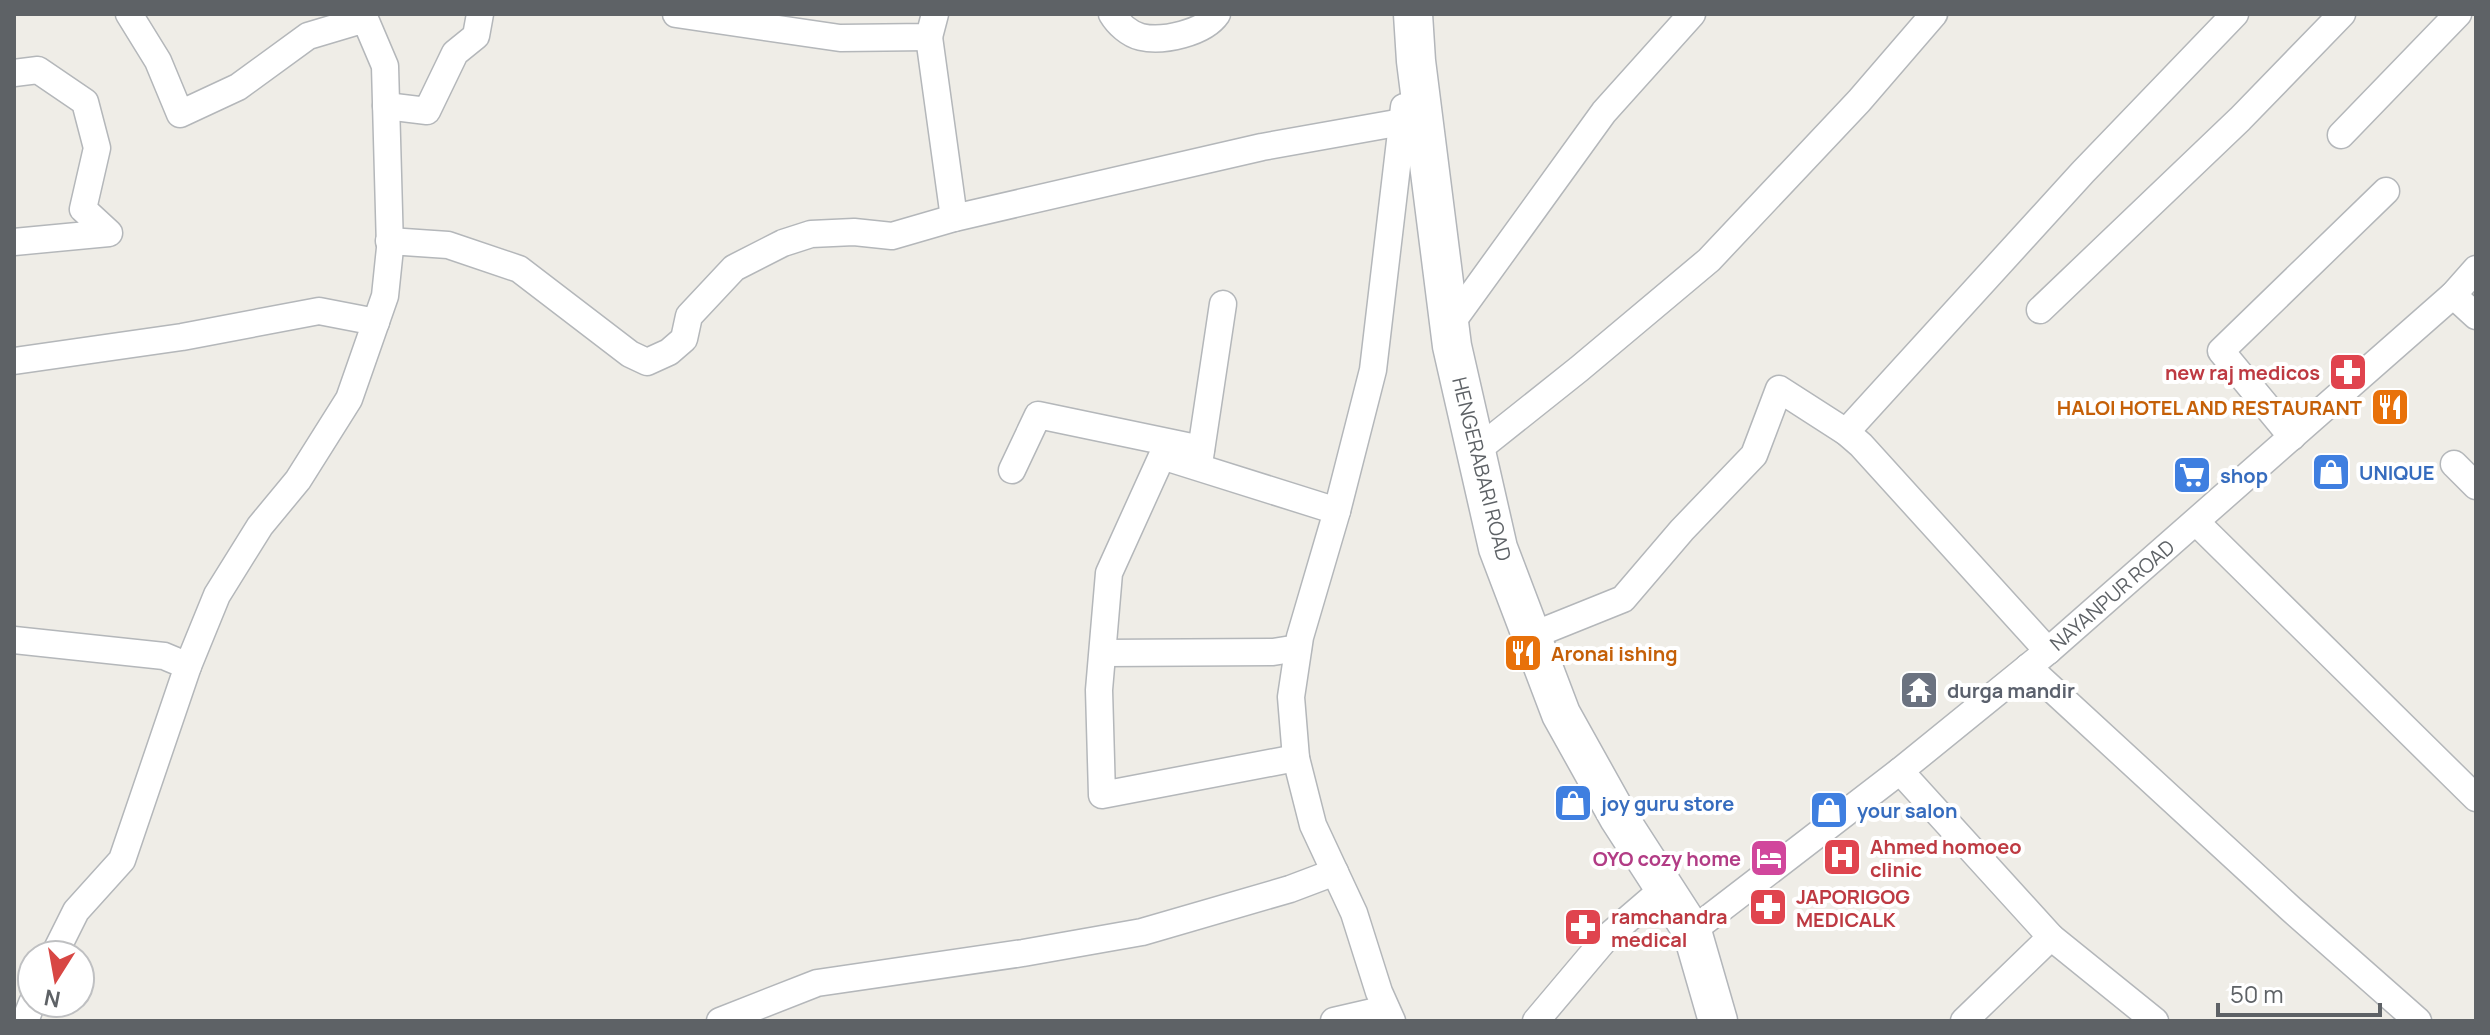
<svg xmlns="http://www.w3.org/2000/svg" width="2490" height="1035" font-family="Manrope,sans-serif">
  <rect width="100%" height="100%" fill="#efede7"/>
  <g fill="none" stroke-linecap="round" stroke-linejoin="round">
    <g stroke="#b4b7ba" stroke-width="29">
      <g id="minor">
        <polyline points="129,14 158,61 180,114 238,87 308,36 365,19 385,66 390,248 385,296 349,399 298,480 260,526 217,595 188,666"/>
        <polyline points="676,14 840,38 929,37 935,14"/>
        <path d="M 1112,14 C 1118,24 1129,34 1141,37 C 1163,42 1204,33 1217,14"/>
        <polyline points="929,37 954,218"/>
        <polyline points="14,73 38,70 85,102 97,148 83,209 109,233 14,242"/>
        <polyline points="386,106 427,111 455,53 476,36 480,14"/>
        <polyline points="2341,135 2458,14"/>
        <polyline points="389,241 448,245 519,269 630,354 647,362 669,352 684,339 689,316 734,268 783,243 811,234 854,232 892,236 954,218 1262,147 1402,122"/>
        <polyline points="2453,295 2476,316"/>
        <polyline points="2040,310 2240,119 2342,14"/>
        <polyline points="1450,325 1604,112 1692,14"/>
        <polyline points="14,361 182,337 319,311 376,322"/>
        <polyline points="1846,432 2083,172 2235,14"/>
        <polyline points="2292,437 2221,351 2386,191"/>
        <polyline points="1476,451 1579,369 1709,260 1859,101 1934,14"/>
        <polyline points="1199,464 1223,304"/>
        <polyline points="2454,464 2476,486"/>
        <polyline points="1012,470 1038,415 1201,449"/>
        <polyline points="2196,522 2476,798"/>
        <polyline points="1531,636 1623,599 1682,530 1754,455 1779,389 1846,432 1861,445 2048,651"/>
        <polyline points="14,640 164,656 188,666 122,860 76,911 54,955"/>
        <polyline points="1103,653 1273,652 1298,648"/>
        <polyline points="2028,667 2291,909 2418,1021"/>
        <polyline points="1296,758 1102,795 1099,690 1109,573 1162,456 1337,511"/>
        <polyline points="1900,771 2051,937 1964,1021"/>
        <polyline points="1692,931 1900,771 2048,651 2453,295 2476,269"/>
        <polyline points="2051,937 2155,1021"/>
        <polyline points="25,1021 32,1003"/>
        <polyline points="720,1021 817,983 1023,953 1142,932 1290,889 1335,872"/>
        <polyline points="1334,1021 1386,1009"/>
        <polyline points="1392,1021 1379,992 1354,913 1313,825 1296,758 1291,697 1300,637 1337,511 1373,370 1404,107"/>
        <polyline points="1536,1021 1606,938 1663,889"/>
      </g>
    </g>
    <g stroke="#b3b6ba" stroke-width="41">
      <polyline id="secondary" points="1413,14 1416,61 1452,346 1498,548 1561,714 1619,818 1692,931 1718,1021"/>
    </g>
    <use href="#minor" stroke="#fff" stroke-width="26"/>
    <use href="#secondary" stroke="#fff" stroke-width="38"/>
  </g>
  <defs>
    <g id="pharmacy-square" transform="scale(2)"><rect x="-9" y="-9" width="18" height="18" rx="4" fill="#e0444e" stroke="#fff"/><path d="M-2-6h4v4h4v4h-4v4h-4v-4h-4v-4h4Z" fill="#fff"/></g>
    <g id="restaurant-square" transform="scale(2)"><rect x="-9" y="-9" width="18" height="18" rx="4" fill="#e8710a" stroke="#fff"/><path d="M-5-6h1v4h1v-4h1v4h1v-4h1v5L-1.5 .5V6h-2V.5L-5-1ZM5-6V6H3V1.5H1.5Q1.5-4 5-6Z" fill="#fff"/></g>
    <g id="shop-square" transform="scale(2)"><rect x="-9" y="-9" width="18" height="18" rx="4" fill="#3f7fe0" stroke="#fff"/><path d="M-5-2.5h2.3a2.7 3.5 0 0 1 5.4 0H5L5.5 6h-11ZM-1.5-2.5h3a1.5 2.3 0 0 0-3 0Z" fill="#fff"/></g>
    <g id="supermarket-square" transform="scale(2)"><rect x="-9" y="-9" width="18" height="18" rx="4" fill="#3f7fe0" stroke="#fff"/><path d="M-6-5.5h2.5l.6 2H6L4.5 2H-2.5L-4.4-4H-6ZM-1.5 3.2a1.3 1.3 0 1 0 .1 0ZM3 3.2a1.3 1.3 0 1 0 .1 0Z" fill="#fff"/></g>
    <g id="temple-square" transform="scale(2)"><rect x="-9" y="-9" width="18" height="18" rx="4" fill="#6b7280" stroke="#fff"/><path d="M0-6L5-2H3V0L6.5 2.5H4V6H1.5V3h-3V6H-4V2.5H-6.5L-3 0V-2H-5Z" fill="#fff"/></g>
    <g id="hospital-square" transform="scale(2)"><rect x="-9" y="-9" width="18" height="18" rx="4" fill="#e0444e" stroke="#fff"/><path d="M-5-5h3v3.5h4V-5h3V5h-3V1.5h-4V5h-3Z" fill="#fff"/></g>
    <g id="hotel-square" transform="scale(2)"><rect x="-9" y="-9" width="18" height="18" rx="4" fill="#d1479c" stroke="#fff"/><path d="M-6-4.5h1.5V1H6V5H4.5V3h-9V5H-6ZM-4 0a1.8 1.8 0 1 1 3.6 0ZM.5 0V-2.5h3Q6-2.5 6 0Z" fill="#fff"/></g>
  </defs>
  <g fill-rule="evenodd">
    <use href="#pharmacy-square" x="2348" y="372"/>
    <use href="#restaurant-square" x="2390" y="407"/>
    <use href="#shop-square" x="2331" y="472"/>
    <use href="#supermarket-square" x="2192" y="475"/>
    <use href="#restaurant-square" x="1523" y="653"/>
    <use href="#temple-square" x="1919" y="690"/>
    <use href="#shop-square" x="1573" y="803"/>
    <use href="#shop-square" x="1829" y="810"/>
    <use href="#hospital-square" x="1842" y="857"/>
    <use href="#hotel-square" x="1769" y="858"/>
    <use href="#pharmacy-square" x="1768" y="907"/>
    <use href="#pharmacy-square" x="1583" y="927"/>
  </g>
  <g text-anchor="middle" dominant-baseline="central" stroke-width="8" stroke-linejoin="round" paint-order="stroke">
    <g font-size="20" font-weight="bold" fill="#be3a42" stroke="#fff" text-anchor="start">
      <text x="2320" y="372" text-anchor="end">new raj medicos</text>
      <text x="1870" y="846">Ahmed homoeo<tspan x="1870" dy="23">clinic</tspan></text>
      <text x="1796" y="896">JAPORIGOG<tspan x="1796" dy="23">MEDICALK</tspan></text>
      <text x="1611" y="916">ramchandra<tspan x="1611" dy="23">medical</tspan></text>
    </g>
    <g font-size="20" font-weight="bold" fill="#c56008" stroke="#fff" text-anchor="end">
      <text x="2362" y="407">HALOI HOTEL AND RESTAURANT</text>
      <text x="1551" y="653" text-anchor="start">Aronai ishing</text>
    </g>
    <g font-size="20" fill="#5e6266" stroke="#fff">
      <text transform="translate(1482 469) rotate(76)">HENGERABARI ROAD</text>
      <text transform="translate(2112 595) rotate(-41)">NAYANPUR ROAD</text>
    </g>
    <g font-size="20" font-weight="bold" fill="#366cbe" stroke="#fff" text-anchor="start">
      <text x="2359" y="472">UNIQUE</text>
      <text x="2220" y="475">shop</text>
      <text x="1601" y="803">joy guru store</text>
      <text x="1857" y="810">your salon</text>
    </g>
    <g font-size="20" font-weight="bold" fill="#5b616d" stroke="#fff" text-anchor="start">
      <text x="1947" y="690">durga mandir</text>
    </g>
    <g font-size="20" font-weight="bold" fill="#b23c85" stroke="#fff" text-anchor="end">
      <text x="1741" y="858">OYO cozy home</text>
    </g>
  </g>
  <rect width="2490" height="1035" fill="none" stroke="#5e6266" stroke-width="32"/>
  <g transform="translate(56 979) rotate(191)"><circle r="38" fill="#ffffff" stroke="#bfc0c2" stroke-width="2"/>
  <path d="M0-6L14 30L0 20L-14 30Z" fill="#d84744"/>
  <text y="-12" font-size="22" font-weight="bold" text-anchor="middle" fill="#5e6266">N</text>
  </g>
  <path d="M2218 1003v12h162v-12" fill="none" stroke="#5e6266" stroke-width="4"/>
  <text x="2230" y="1003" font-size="24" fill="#5e6266" stroke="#ffffff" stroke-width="6" paint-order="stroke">50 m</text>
</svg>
